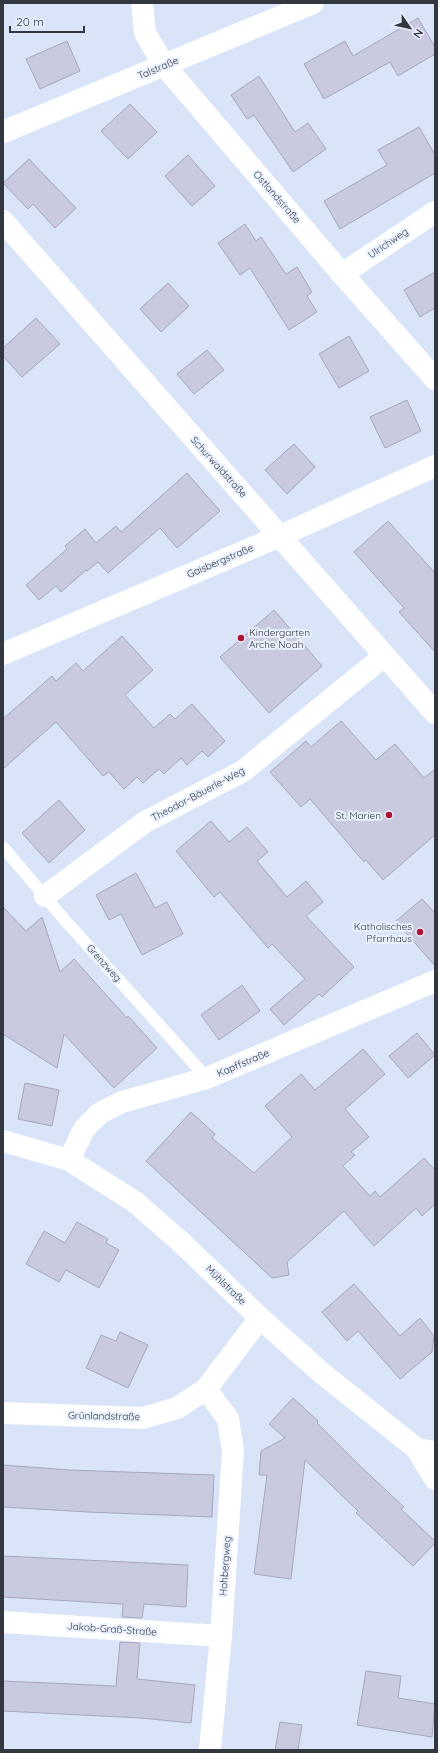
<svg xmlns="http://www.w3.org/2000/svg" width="438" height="1753" font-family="Quicksand,sans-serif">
  <rect width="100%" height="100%" fill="#d9e4f9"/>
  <g fill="#c9c9e0" stroke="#a7a7bd">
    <polygon points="418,18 435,47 435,54 398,76 390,62 324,99 304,64 345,41 353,56"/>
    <polygon points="67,41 80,71 40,89 26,59"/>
    <polygon points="259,76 295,132 308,123 326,149 293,172 254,115 247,119 231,95"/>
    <polygon points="130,104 157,132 128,159 101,131"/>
    <polygon points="419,127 435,155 435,173 340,229 324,201 387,165 378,150"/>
    <polygon points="188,155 215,186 192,206 165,176"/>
    <polygon points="29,159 76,208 55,228 33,204 28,209 3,183"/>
    <polygon points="245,224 256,241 261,237 286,274 297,267 312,292 307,296 317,312 289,330 250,268 240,275 218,243"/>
    <polygon points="435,272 435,308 420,317 404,290"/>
    <polygon points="168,283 189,306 161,332 140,309"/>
    <polygon points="36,318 60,344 22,377 3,356 3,348"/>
    <polygon points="349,336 369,371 339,388 319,354"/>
    <polygon points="207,350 224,370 194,394 177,374"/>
    <polygon points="407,400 421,431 385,448 370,417"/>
    <polygon points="294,444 315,467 287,494 265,470"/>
    <polygon points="187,473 220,511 177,548 160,528 108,573 98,562 87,571 86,570 61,592 56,586 39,600 26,585 67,549 65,546 85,529 96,543 116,526 121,532"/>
    <polygon points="388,521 435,573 435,652 399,612 404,608 354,552"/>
    <polygon points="274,610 322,666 269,713 220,657"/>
    <polygon points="122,636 153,670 125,695 154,728 170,714 175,719 192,704 225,741 208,757 202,751 187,765 181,758 164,774 159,769 143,783 137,777 124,789 109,772 103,776 56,722 3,769 3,719 52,676 56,681 76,663 83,671"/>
    <polygon points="341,721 376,760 395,744 424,778 435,769 435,835 383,880 366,860 364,862 310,799 301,807 270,772 306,741 311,747"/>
    <polygon points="59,800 85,830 49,863 22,833"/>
    <polygon points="211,821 229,842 247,827 268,852 257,861 287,897 306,881 323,902 306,916 354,967 322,997 319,994 284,1025 270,1009 305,979 272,944 268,948 220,892 214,897 176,851"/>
    <polygon points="136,873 155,908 167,902 183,934 142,955 121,914 109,920 96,895"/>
    <polygon points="422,899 435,913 435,966 396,921"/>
    <polygon points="3,907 26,931 42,917 60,972 74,959 127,1018 128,1016 157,1048 114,1088 64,1034 57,1068 3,1034"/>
    <polygon points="242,985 260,1011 219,1040 201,1015"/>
    <polygon points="417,1033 435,1055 408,1078 389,1056"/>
    <polygon points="363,1049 385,1074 345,1109 369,1137 351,1152 355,1155 343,1166 370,1196 375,1191 380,1197 424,1158 435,1170 435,1204 422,1216 416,1208 374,1246 344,1211 287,1262 289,1275 272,1278 146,1161 191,1112 215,1134 212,1138 254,1173 292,1137 265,1106 301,1074 315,1090"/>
    <polygon points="25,1083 59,1090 52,1126 18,1119"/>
    <polygon points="77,1222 108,1239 106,1243 119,1250 99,1288 66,1270 59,1282 26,1264 44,1231 65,1243"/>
    <polygon points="354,1284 400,1336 420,1318 434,1336 432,1352 400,1379 358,1331 347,1341 322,1312"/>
    <polygon points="120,1332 148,1345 128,1388 86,1368 101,1335 116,1341"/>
    <polygon points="293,1398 318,1421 317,1423 360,1466 404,1507 401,1509 435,1541 435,1543 413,1566 356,1513 358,1511 305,1460 291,1579 254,1574 267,1475 259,1475 261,1451 285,1438 269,1424"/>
    <polygon points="3,1465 69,1470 214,1475 212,1517 88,1512 3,1507"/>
    <polygon points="3,1556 188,1565 186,1607 144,1604 142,1618 122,1617 123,1604 3,1597"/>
    <polygon points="120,1642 140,1643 137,1679 195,1685 191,1723 141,1718 3,1711 3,1681 116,1686"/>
    <polygon points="366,1671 401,1676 398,1698 435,1704 432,1737 357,1725"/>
    <polygon points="280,1722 302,1725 298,1750 275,1750"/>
  </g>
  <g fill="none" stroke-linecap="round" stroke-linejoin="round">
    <polyline stroke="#fff" stroke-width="12" points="3,847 63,918 207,1078"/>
    <g stroke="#fff" stroke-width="22">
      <polyline points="142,3 145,33 164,65 342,274 435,379"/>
      <polyline points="3,132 313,3"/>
      <polyline points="3,221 435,713"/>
      <polyline points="342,274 435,212"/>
      <polyline points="3,654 280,536 435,466"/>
      <polyline points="45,896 145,822 243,771 384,656"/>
      <polyline points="69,1160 84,1129 100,1113 122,1102 207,1078 435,981"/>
      <polyline points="206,1389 228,1419 233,1451 221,1636 210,1750"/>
      <polyline points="3,1413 143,1418 177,1408 206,1389 260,1318"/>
      <polyline points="417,1449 435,1479"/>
      <polyline points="3,1622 221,1636"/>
    </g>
    <polyline stroke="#fff" stroke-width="22" points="3,1141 69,1160 135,1202 183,1244 260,1318 323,1374 417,1449 435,1452"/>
  </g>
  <g fill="#aa1434" stroke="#eaf1fe" stroke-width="1.5">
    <circle cx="241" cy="638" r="4"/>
    <circle cx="389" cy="815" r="4"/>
    <circle cx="420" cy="932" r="4"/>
  </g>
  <g text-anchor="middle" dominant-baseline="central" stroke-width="4" stroke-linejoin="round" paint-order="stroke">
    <g font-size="10" fill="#33373f" stroke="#eaf1fe">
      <text transform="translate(158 68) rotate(-23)">Talstraße</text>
      <text transform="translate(277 197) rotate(49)">Ostlandstraße</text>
      <text transform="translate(388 243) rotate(-34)">Ulrichweg</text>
      <text transform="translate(219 467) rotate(48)">Schurwaldstraße</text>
      <text transform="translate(220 561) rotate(-23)">Gaisbergstraße</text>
      <text transform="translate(198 794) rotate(-28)">Theodor-Bäuerle-Weg</text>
      <text transform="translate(104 963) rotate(48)">Grenzweg</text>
      <text transform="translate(243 1063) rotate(-23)">Kapffstraße</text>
      <text transform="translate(226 1285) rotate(44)">Mühlstraße</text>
      <text transform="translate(104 1416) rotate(1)">Grünlandstraße</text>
      <text transform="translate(225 1566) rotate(-86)">Hohbergweg</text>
      <text transform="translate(112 1629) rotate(4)">Jakob-Graß-Straße</text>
    </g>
    <g font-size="10" fill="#33373f" stroke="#eaf1fe" text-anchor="end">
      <text x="249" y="632" text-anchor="start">Kindergarten<tspan x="249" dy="12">Arche Noah</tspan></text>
      <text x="381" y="815">St. Marien</text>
      <text x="412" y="926">Katholisches<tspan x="412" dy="12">Pfarrhaus</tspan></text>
    </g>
  </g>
  <rect width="438" height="1753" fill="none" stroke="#33373f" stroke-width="8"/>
  <g transform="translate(410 28) rotate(124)" stroke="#eaf1fe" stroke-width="3" paint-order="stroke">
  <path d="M0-3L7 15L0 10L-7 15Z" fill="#33373f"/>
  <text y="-6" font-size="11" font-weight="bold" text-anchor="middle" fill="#33373f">N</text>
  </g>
  <path d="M10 26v6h74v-6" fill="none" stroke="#33373f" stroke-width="2"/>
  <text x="16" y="26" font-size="12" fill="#33373f" stroke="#eaf1fe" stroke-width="3" paint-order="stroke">20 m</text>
</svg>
